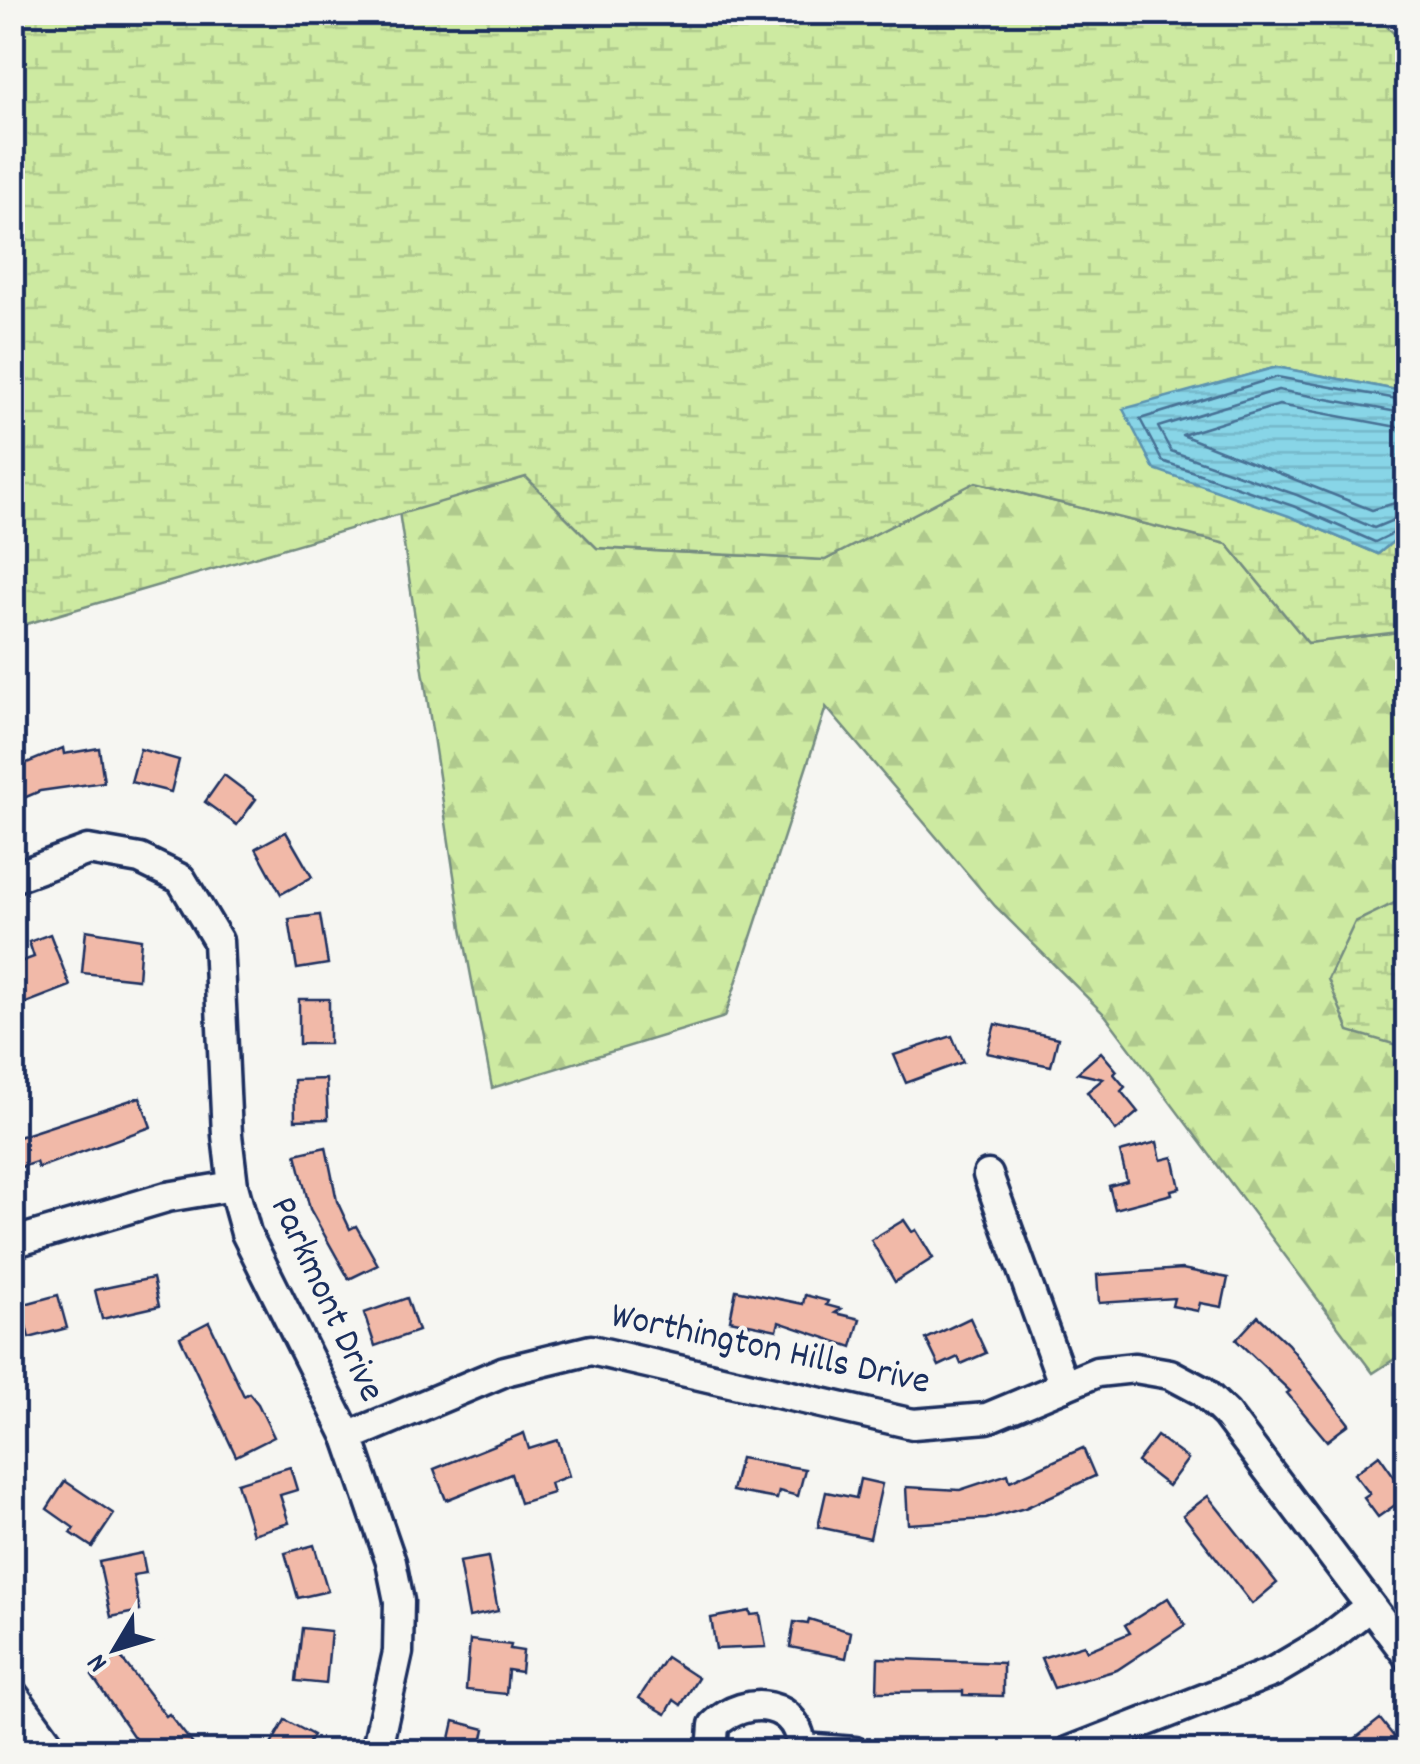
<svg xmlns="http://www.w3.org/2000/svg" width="1420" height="1764" font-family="Dekko,sans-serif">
  <defs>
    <pattern id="forest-firs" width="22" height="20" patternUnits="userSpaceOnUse" patternTransform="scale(2.5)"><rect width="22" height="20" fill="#cdeaa1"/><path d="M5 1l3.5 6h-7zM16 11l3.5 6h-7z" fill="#afc98d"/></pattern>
    <pattern id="wetland-marsh" width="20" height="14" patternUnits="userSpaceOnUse" patternTransform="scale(2.5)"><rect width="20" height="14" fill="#cdeaa1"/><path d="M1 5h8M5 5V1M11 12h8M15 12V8" fill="none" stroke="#afc98d"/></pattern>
    <pattern id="water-rules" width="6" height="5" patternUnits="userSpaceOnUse" patternTransform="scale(2.5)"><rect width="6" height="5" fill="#88d5e7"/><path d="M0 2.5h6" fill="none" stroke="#75b7c9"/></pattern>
  </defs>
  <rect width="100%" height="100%" fill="#f6f6f2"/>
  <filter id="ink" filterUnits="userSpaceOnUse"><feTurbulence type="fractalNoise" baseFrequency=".01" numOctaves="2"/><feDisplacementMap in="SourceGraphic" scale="20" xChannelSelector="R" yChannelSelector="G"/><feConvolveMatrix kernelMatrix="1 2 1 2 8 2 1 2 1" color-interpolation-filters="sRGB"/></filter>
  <g filter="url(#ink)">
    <polygon fill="url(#forest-firs)" stroke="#748c80" stroke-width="2.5" points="526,477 597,548 825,560 975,482 1227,544 1308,643 1407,631 1407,1351 1373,1373 1105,1015 995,906 826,707 725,1017 492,1088 462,928 399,512"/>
    <g fill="url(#wetland-marsh)" stroke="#748c80" stroke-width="2.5">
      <polygon points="1373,12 1407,47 1407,392 1277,367 1124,410 1289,516 1378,554 1407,530 1407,631 1308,643 1227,544 976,482 825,560 597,548 526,477 13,628 13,13"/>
      <polygon points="1407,897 1407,1048 1349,1031 1328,979 1355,922"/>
    </g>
    <polygon fill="url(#water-rules)" stroke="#5c93b0" stroke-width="2.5" points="1277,367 1407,392 1407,530 1378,554 1289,516 1154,469 1123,409"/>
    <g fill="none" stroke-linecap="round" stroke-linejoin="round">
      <g stroke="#477195" stroke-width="2.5">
        <polyline points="1408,401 1277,377 1140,419 1162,461 1293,506 1375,542 1408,526"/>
        <polyline points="1408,414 1278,390 1158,427 1171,451 1297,495 1374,528 1408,514"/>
        <polyline points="1408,429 1279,405 1182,435 1372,510 1408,499"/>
      </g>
      <g stroke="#5c93b0" stroke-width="8">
        <polyline points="293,12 346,20 387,12"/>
        <polyline points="1381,12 1408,31"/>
      </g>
    </g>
    <g fill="#f1b9a8" stroke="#1b2f5e" stroke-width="2.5">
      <polygon points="63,748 64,754 99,748 104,782 40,791 12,803 12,769"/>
      <polygon points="140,749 179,760 171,792 131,782"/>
      <polygon points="224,775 256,799 237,825 205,802"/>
      <polygon points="286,832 312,877 281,894 256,848"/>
      <polygon points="320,915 328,964 297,969 289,919"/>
      <polygon points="86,930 141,939 138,979 82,973"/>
      <polygon points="50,934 70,986 21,1005 12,982 12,965 34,957 29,942"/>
      <rect x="299" y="999" width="30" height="45"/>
      <polygon points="995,1024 1058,1038 1051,1066 987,1053"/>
      <polygon points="952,1036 963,1062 906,1083 894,1055"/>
      <polygon points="1101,1052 1117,1071 1114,1074 1125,1087 1121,1091 1138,1112 1116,1131 1087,1092 1103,1079 1077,1073"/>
      <polygon points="326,1079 328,1119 295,1120 294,1080"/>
      <polygon points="140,1097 151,1127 38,1168 36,1162 12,1170 12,1139"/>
      <polygon points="1157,1142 1161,1160 1173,1157 1180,1188 1171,1190 1172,1194 1115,1209 1109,1186 1127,1181 1120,1152"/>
      <polygon points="326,1147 337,1201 350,1229 356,1226 378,1265 349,1279 310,1209 296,1154"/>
      <polygon points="904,1220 912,1232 916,1230 933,1258 895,1282 871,1240"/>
      <polygon points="1182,1269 1228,1278 1222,1307 1200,1303 1198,1311 1172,1306 1174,1298 1099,1303 1097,1275"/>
      <polygon points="153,1278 159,1306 102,1319 95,1290"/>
      <polygon points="736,1290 803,1304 805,1295 828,1301 826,1305 841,1309 835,1313 860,1319 852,1347 779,1322 777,1330 730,1320"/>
      <polygon points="58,1295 67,1328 29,1338 21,1305"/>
      <polygon points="407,1298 418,1331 375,1346 364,1313"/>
      <polygon points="1258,1316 1288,1344 1349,1424 1327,1441 1287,1393 1290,1391 1236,1340"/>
      <polygon points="970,1318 986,1353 961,1364 958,1357 939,1366 926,1339"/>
      <polygon points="209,1322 244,1396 249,1393 258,1404 274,1437 236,1456 180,1337"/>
      <polygon points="524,1433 529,1449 558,1440 569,1476 550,1483 553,1493 520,1503 511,1474 446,1500 434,1469"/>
      <polygon points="1157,1436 1188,1459 1168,1486 1137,1462"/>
      <polygon points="1083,1448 1095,1476 1025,1508 986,1519 908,1524 906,1487 960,1490 1008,1474 1010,1481"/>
      <polygon points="1379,1455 1408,1496 1378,1517 1364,1498 1370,1494 1354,1474"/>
      <polygon points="740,1458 805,1469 798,1496 779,1491 777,1499 732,1491"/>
      <polygon points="290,1467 297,1490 280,1495 289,1523 253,1534 237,1483"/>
      <polygon points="860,1479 882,1484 870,1538 818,1527 826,1492 856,1498"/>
      <polygon points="65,1481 114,1514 92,1547 71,1533 74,1528 47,1509"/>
      <polygon points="1208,1496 1277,1583 1252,1604 1183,1515"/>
      <polygon points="314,1545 328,1591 298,1598 285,1553"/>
      <polygon points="142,1553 146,1573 133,1575 140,1611 111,1617 99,1562"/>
      <polygon points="488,1557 498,1611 469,1617 459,1562"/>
      <polygon points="1168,1598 1185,1625 1117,1670 1054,1688 1041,1658 1084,1645 1087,1651 1130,1633 1125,1625"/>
      <polygon points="750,1611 751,1615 760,1614 766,1647 716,1649 711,1618"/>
      <polygon points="809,1619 851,1632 846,1658 790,1647 794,1622 808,1624"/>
      <polygon points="302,1628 331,1631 326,1684 296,1681"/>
      <polygon points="470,1640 511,1645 510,1649 523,1651 521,1672 508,1670 506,1694 466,1690"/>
      <polygon points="119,1655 166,1716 169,1714 199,1752 144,1752 92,1676"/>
      <polygon points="666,1657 698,1678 681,1705 674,1700 666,1714 639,1698"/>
      <polygon points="878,1658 1003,1663 1003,1696 963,1695 963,1691 877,1692"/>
      <polygon points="1380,1719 1406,1752 1338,1752"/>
      <polygon points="285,1720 313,1735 304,1752 267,1752"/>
      <polygon points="454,1721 485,1729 480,1752 447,1752"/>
    </g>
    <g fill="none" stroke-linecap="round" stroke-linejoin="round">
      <g stroke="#1b2f5e" stroke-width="35">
        <g id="minor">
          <polyline points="12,878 88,850 140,859 181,879 218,941 227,1135 233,1186 246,1233 348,1437 391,1562 399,1601 398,1652 376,1752"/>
          <polyline points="988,1175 1064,1386"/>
          <polyline points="12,1243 167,1197 233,1186"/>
          <polyline points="348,1437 505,1371 591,1350 913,1424 987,1418 1097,1372 1135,1368 1170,1374 1202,1391 1226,1414 1408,1656"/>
          <polyline points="12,1693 55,1752"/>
          <polyline points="803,1748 855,1752"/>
          <path d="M 712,1752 L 714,1725 C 746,1694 802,1700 801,1752"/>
          <polyline points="1068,1752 1273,1672 1324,1642 1370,1606"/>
        </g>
      </g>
      <use href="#minor" stroke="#f6f6f2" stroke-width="28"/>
    </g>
  </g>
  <g text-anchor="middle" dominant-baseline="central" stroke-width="8" stroke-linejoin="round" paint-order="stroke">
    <g font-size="38" fill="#1b2f5e" stroke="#f6f6f2">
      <text transform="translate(325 1300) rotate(65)">Parkmont Drive</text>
      <text transform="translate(770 1351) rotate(12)">Worthington Hills Drive</text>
    </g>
  </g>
  <rect width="1420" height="1764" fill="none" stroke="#f6f6f2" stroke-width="50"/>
  <rect x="25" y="25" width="1370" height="1714" fill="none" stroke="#1b2f5e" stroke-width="4" filter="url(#ink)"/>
  <g transform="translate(115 1649) rotate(232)" stroke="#f6f6f2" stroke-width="8" paint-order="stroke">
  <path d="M0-8L18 38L0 25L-18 38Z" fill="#1b2f5e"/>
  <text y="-15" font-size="28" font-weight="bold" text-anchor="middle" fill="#1b2f5e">N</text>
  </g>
</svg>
